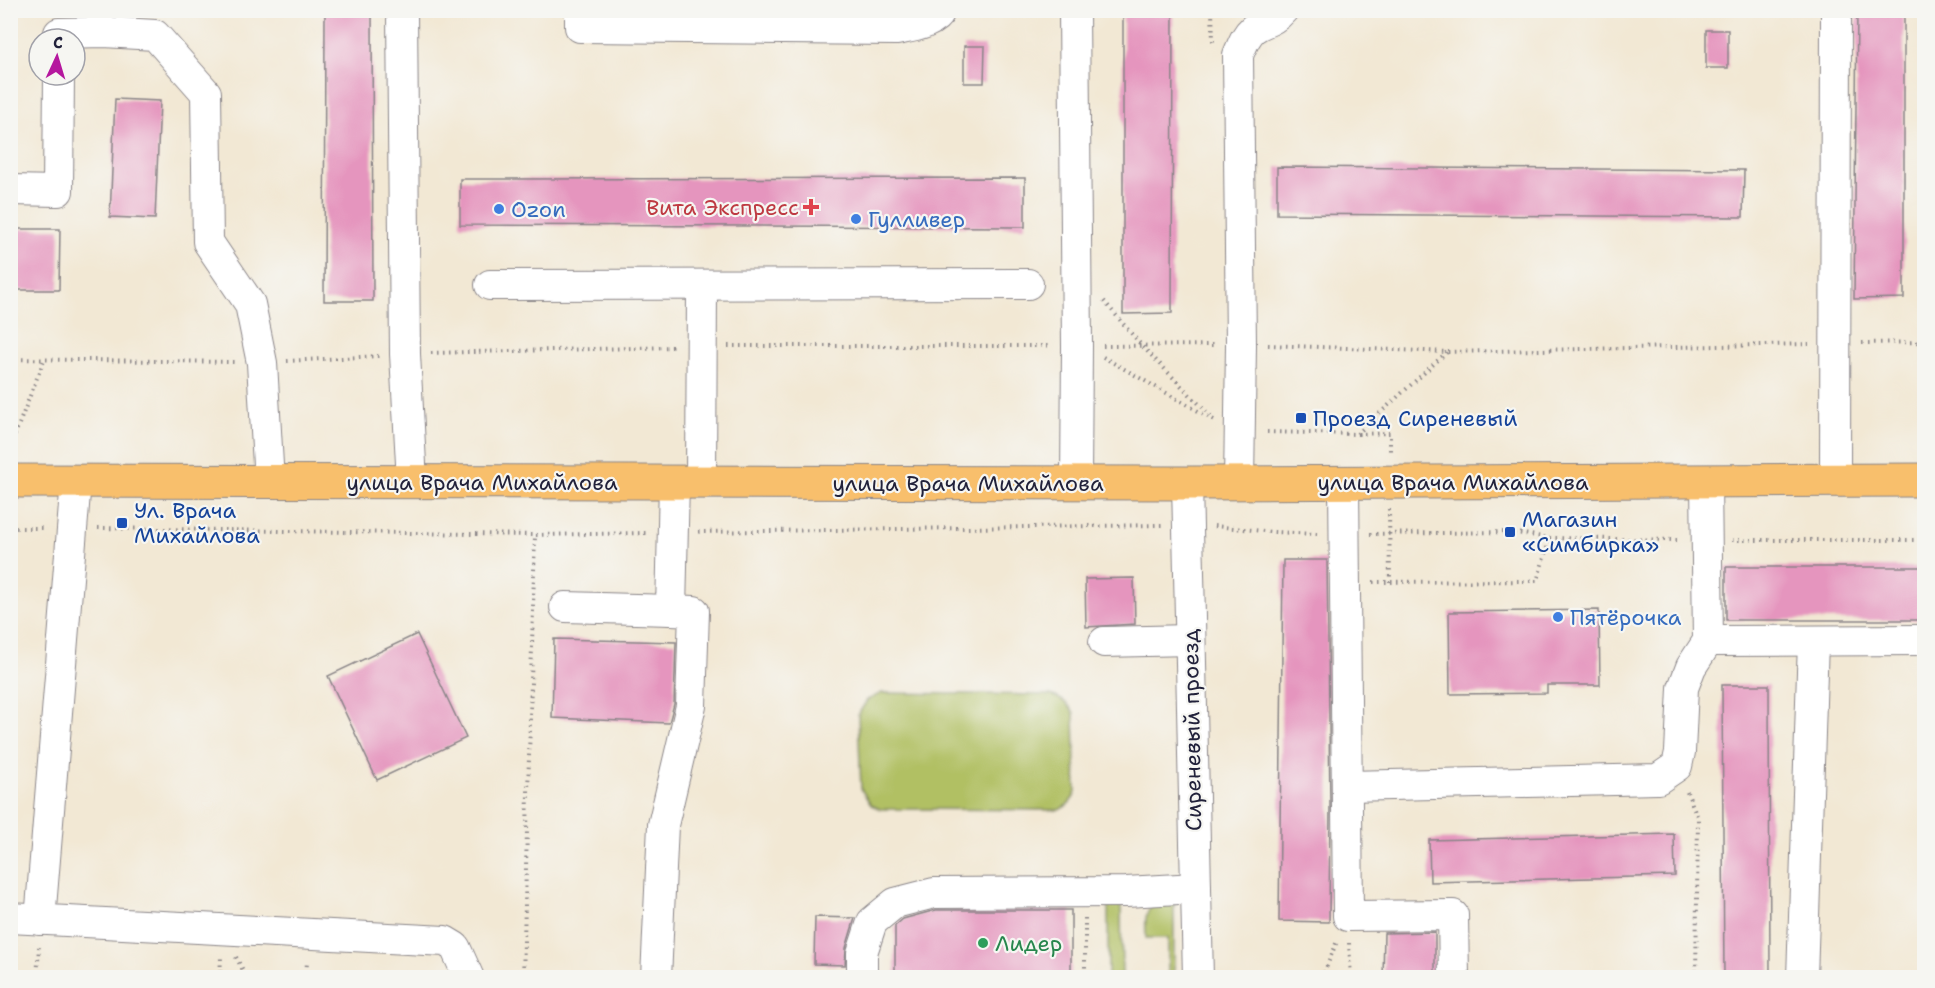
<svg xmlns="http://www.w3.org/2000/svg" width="1935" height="988" font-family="'Shantell Sans',sans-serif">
  <rect width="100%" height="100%" fill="#f6f6f2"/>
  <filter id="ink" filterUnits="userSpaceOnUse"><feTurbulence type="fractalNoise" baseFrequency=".0167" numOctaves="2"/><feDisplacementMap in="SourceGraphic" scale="12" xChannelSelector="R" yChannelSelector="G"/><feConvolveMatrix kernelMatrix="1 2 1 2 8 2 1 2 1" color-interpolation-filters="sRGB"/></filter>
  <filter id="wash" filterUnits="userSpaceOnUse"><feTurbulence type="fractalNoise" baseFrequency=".008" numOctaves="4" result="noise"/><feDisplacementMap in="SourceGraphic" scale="24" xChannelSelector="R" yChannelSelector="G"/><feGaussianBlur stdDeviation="1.35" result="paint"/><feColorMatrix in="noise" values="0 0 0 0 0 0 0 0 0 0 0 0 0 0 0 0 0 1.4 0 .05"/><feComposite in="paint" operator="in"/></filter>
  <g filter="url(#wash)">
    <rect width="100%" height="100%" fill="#f2e8d4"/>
    <g fill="#b1c063" stroke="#6a714f" stroke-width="1.5">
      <path d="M 882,693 L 1051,695 C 1062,699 1070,704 1074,714 L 1076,792 C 1073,801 1068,806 1059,810 L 880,809 L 871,805 L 861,789 L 858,715 L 867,700 Z"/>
      <polygon points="1108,899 1121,905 1122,977 1108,977"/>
      <path d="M 1174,901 L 1174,977 L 1168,977 L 1168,938 L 1146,938 C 1145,911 1144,904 1174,901 Z"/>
    </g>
    <g id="blocks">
      <g fill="#e595be">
        <polygon points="325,10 372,10 373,301 324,301"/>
        <polygon points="1123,10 1173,10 1172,313 1123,314"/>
        <polygon points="1857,10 1904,10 1904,298 1854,299"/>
        <rect x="1706" y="30" width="22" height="38"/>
        <polygon points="964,46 985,46 984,83 964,83"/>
        <polygon points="115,99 160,101 155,219 110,217"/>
        <polygon points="1277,167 1744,170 1743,217 1277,214"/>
        <polygon points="1025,178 1025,227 460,225 460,179"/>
        <polygon points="10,229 60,229 59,290 10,290"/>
        <polygon points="1283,560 1327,560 1330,804 1329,922 1279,921"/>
        <rect x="1726" y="567" width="198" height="53"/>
        <polygon points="1134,578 1135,624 1086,627 1085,579"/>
        <polygon points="1599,610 1600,685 1547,685 1547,693 1450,694 1449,612"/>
        <polygon points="417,634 466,738 377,780 328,676"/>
        <polygon points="554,639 676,642 674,704 669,723 552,718"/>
        <polygon points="1722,685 1769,685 1770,978 1724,978"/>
        <polygon points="1674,834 1675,876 1430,882 1429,840"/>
        <polygon points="936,910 1071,910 1071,978 895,978 895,926 903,919"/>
        <polygon points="815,917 855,918 846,948 845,965 814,964"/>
        <polygon points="1435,932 1435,978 1383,978 1384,933"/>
      </g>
    </g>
  </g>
  <g filter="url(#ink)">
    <use href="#blocks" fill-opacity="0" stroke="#8a8588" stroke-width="1.5"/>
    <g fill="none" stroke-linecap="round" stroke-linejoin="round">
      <g stroke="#8a8588" stroke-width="32">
        <g id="minor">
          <polyline points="402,10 405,354 412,482"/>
          <path d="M 580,10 L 580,27 L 896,30 C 910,27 934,25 941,10"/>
          <polyline points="1074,10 1077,346 1076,483"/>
          <polyline points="59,39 59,33 104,32 155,35 206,93 208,242 250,304 262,363 269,482"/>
          <polyline points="10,190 58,191 59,75"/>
          <polyline points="490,285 1028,284"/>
          <polyline points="1835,481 1836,10"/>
          <polyline points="701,482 702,285"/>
          <polyline points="1187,483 1198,978"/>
          <path d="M 1239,483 L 1241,345 L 1238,55 C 1242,46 1245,36 1253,29 C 1263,21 1272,23 1283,10"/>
          <polyline points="1344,483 1348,916 1453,915 1454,978"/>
          <polyline points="565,607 671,610"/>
          <polyline points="1708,641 1924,640"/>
          <polyline points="1104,642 1190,640"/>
          <polyline points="1347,786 1658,779 1677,766 1680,752 1683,688 1691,667 1708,641 1706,481"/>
          <polyline points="10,918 445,941 455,947 469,978"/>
          <polyline points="40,920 76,481"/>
          <polyline points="656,978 663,825 691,706 694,611 671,610 674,482"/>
          <polyline points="862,978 862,953 872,922 895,903 934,893 1126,892 1196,888"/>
          <polyline points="1802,978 1813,641"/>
        </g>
      </g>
      <g stroke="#8a8588" stroke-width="35">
        <polyline id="major" points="10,481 1187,483 1924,480"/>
      </g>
      <g stroke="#8a8588" stroke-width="4" stroke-dasharray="1.5 4.5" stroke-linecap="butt">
        <polyline points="1212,10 1213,42"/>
        <polyline points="1104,301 1142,346 1211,416"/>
        <polyline points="1862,343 1924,342"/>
        <polyline points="1268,345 1448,352 1809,344"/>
        <polyline points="728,346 1050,346"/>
        <polyline points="1103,346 1215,345"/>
        <polyline points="431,353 675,347"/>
        <polyline points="1103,357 1214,420"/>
        <polyline points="10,359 235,362"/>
        <polyline points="287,361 379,356"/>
        <polyline points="1267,432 1357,434 1447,352"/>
        <polyline points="1358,434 1390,433 1390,454"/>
        <polyline points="10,436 14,437 44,360"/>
        <polyline points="1389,509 1390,582"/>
        <polyline points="1214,526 1273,532 1317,534"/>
        <polyline points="10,528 46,528"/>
        <polyline points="98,528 535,535 646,533"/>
        <polyline points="698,532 1162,525"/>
        <polyline points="1370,534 1510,532 1550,538 1679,540"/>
        <polyline points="1732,540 1924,540"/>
        <polyline points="1373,582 1537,581 1550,538"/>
        <polyline points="1687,792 1698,818 1696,978"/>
        <polyline points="1085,918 1085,978"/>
        <polyline points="1349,943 1351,978"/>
        <polyline points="236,957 247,978"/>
        <polyline points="37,978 39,947"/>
        <polyline points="220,978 221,957"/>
        <polyline points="306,978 307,961"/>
        <polyline points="523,978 535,535"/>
        <polyline points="1322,978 1337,941"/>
      </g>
      <use href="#minor" stroke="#fff" stroke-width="30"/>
      <use href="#major" stroke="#f8bf6c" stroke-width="33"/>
    </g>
  </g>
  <path fill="#e0444e" stroke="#f6f6f2" stroke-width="2" d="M808 198h6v6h6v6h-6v6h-6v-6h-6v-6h6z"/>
  <g fill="#3f7fe0" stroke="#f6f6f2" stroke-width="2">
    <circle cx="499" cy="209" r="6"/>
    <circle cx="856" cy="219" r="6"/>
    <circle cx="1558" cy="617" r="6"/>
  </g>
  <g fill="#1a4fb4" stroke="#f6f6f2" stroke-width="2">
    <rect x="1295" y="412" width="12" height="12" rx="3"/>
    <rect x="116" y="517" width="12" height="12" rx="3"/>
    <rect x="1504" y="526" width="12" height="12" rx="3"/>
  </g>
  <circle fill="#2e9e5b" stroke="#f6f6f2" stroke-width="2" cx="983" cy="943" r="6"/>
  <g text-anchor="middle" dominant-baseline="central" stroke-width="4.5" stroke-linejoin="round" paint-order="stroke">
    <g font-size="22" fill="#be3a42" stroke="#f6f6f2" text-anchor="end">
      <text x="799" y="207">Вита Экспресс</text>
    </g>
    <g font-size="22" fill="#366cbe" stroke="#f6f6f2" text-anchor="start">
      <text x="511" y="209">Ozon</text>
      <text x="868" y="219">Гулливер</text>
      <text x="1570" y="617">Пятёрочка</text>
    </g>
    <g font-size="22" fill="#164399" stroke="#f6f6f2" text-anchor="start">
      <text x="1313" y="418">Проезд Сиреневый</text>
      <text x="134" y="510">Ул. Врача<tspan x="134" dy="25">Михайлова</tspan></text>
      <text x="1522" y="519">Магазин<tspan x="1522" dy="25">«Симбирка»</tspan></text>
    </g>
    <g font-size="22" fill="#22223b" stroke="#f6f6f2">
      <text x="482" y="482">улица Врача Михайлова</text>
      <text x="1453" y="482">улица Врача Михайлова</text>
      <text x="968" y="483">улица Врача Михайлова</text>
      <text transform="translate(1192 730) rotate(-91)">Сиреневый проезд</text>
    </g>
    <g font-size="22" fill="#27864d" stroke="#f6f6f2" text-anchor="start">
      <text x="995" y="943">Лидер</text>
    </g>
  </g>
  <rect width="1935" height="988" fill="none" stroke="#f6f6f2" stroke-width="36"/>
  <g transform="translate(57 57) rotate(4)"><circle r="28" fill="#f6f6f2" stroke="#a1a1a9" stroke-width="1.5"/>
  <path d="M0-4.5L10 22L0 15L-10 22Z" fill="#b5179e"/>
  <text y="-9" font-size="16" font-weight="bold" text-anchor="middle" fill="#22223b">С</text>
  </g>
</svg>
